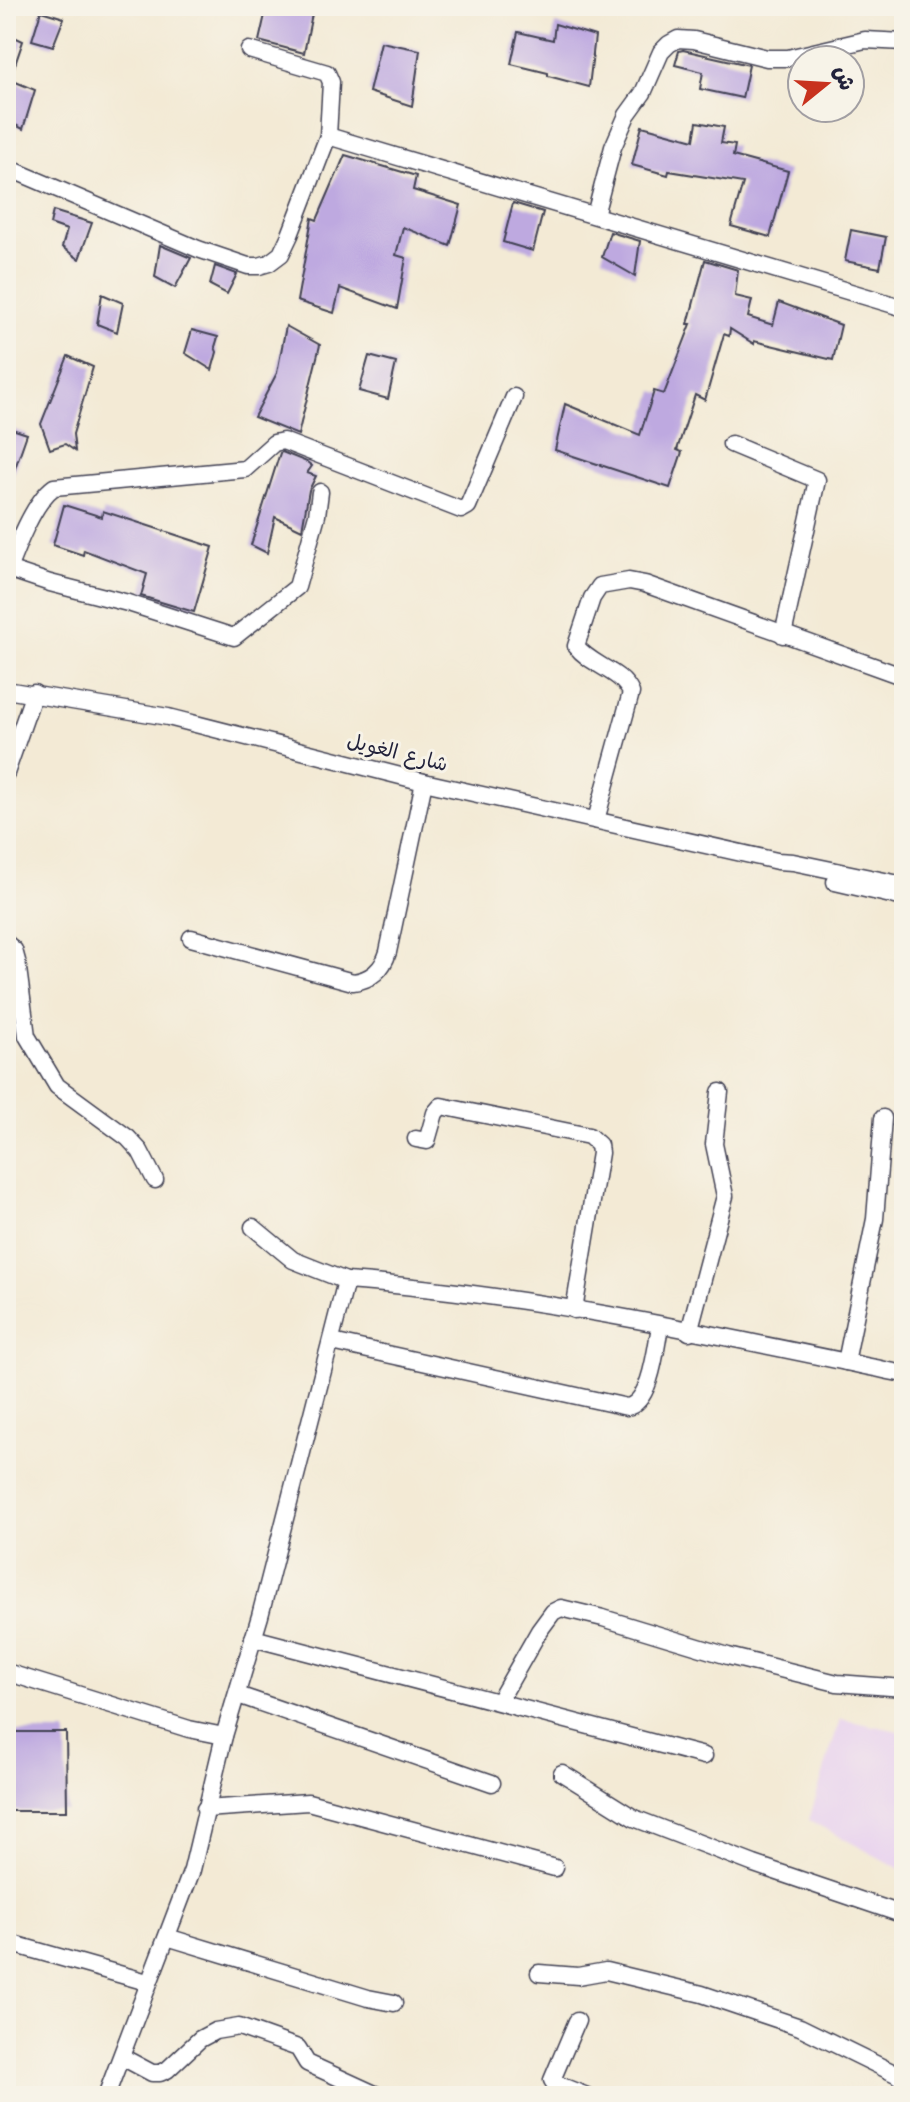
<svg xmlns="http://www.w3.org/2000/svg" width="910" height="2102" font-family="Kalam,'Playpen Sans Arabic',sans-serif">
  <rect width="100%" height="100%" fill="#f7f3e8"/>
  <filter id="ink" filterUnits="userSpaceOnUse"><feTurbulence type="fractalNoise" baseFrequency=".0125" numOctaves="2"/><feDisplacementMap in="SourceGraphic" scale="16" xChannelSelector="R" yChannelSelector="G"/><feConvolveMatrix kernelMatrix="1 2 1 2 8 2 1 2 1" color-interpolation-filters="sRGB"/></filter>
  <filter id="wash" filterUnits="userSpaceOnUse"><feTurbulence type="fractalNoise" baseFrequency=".006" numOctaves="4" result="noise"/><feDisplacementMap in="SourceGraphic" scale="32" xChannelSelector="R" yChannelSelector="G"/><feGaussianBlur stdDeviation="1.8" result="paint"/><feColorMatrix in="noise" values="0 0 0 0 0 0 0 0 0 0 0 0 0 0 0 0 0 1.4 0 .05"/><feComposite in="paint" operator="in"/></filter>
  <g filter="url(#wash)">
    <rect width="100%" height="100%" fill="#f3ead5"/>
    <polygon fill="#e8d2ef" points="840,1719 904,1732 904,1871 809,1820"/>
    <g id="blocks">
      <g fill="#bea9e0">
        <polygon points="267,6 303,6 313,9 304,53 259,41"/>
        <polygon points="41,11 64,18 53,46 32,40"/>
        <polygon points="555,24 595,36 589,87 548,76 548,73 511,64 518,32 553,40"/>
        <polygon points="6,33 23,41 8,85 6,84"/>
        <polygon points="381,42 420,50 412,106 369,92"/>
        <polygon points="683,50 749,65 742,98 700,89 703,72 675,65 679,51"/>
        <polygon points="11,80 35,90 23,129 6,120 6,89"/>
        <polygon points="697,122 724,127 721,143 735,145 733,156 788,171 770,237 731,226 743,183 669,171 668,175 632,165 642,126 694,140"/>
        <polygon points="345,155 416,176 413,190 461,205 450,246 403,227 396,255 406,258 397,309 340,288 334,313 297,301 312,218 317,220"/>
        <polygon points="513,203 543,212 533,251 503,242"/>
        <polygon points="53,211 92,223 79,259 62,247 67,230 50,224"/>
        <polygon points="851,230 886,237 880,268 845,261"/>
        <polygon points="610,232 640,241 635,276 602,257"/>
        <polygon points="160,245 191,258 175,288 155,277"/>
        <polygon points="705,260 738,270 735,296 752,300 748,317 773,325 779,302 841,325 833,360 754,341 754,344 730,329 729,336 724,334 705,400 695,395 677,450 682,452 670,488 555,450 565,404 640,435 654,391 664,394 691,324 688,324"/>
        <polygon points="215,266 237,274 227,294 210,285"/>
        <polygon points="102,294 123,303 117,332 97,324"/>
        <polygon points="286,326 320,345 298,435 254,417 277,373"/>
        <polygon points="192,330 218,337 215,347 217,352 212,370 185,353"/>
        <polygon points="68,356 93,367 73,434 75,451 65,444 50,449 41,424"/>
        <polygon points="369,356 396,363 388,399 359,391"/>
        <polygon points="6,427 27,434 8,488 6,487"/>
        <polygon points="282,452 307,462 312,466 307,473 316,476 309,490 302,530 275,517 267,553 251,545 280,453"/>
        <polygon points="64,505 102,517 103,511 213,547 194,612 141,596 147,574 84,550 83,555 53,545"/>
        <polygon points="7,1732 66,1732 67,1811 8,1811"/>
      </g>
    </g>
  </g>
  <g filter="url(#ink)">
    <use href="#blocks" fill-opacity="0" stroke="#414052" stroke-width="2"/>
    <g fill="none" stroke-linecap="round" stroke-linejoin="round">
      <g stroke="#414052" stroke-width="19">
        <g id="minor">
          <polyline points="328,136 904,308"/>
          <polyline points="6,167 198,249 248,266 259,266 269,263 281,254 290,235 328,136 331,82 327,73 249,50"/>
          <polyline points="595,215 613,147 627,115 643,93 661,52 669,44 678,39 694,40 767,58 788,58 865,40 904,42"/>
          <polyline points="731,444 817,480 783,635"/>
          <polyline points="8,569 50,583 128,603 234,637 297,587 317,515 320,492"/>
          <path d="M 6,575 C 15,551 33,502 54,487 L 245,469 L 274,443 L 283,441 L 461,510 L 468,506 L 514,397"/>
          <polyline points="6,690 168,717 424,782 777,861 793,862 904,885"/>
          <polyline points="6,773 34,693"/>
          <path d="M 596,820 L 631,693 C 621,670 591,666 576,646 L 592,598 L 600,586 L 629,581 L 645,584 L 904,677"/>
          <polyline points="835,882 904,898"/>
          <path d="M 191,938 L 353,982 C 371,980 383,969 388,952 L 424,782"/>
          <polyline points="6,943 14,950 17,961 27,1036 57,1086 128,1138 140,1151 155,1180"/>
          <polyline points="416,1139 427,1141 435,1113 441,1106 589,1136 599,1145 600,1153 574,1310"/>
          <polyline points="253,1227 293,1260 346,1281"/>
          <polyline points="689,1332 725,1196 714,1144 720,1092"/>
          <path d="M 332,1342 L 627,1407 C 651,1403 656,1347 660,1326"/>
          <polyline points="846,1362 875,1219 883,1118"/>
          <polyline points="253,1638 704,1756"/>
          <polyline points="6,1672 189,1729 224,1736"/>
          <polyline points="238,1695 492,1783"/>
          <polyline points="499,1701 539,1631 553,1612 561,1608 603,1618 728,1656 837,1683 904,1688"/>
          <polyline points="562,1773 634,1818 754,1864 904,1915"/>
          <polyline points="205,1809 308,1802 555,1868"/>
          <polyline points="167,1937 368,1998 394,2003"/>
          <polyline points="6,1942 147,1982"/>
          <polyline points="539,1973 578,1976 606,1971 702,1994 800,2027 904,2078"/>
          <polyline points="577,2021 552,2080 554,2083 587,2096"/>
          <polyline points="122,2057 152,2073 160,2073 167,2070 200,2039 215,2031 239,2027 298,2048 307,2063 379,2096"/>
          <polyline points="6,2095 8,2096"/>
          <path d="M 106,2096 L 192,1870 L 224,1736 L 260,1616 L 346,1281 C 532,1294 721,1336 904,1374"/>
        </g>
      </g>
      <use href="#minor" stroke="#fff" stroke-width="16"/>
    </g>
  </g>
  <g text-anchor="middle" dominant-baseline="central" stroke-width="6" stroke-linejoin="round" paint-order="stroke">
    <g font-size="20" fill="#22223b" stroke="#f7f3e8">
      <text transform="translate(397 754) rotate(14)">شارع الغويل</text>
    </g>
  </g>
  <rect width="910" height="2102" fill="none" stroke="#f7f3e8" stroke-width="32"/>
  <g transform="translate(826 84) rotate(72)"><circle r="38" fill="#f7f3e8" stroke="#a29fa3" stroke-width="2"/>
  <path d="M0-6L14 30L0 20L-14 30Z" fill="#c8321e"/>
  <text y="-12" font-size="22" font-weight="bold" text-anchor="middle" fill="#22223b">ش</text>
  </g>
</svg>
